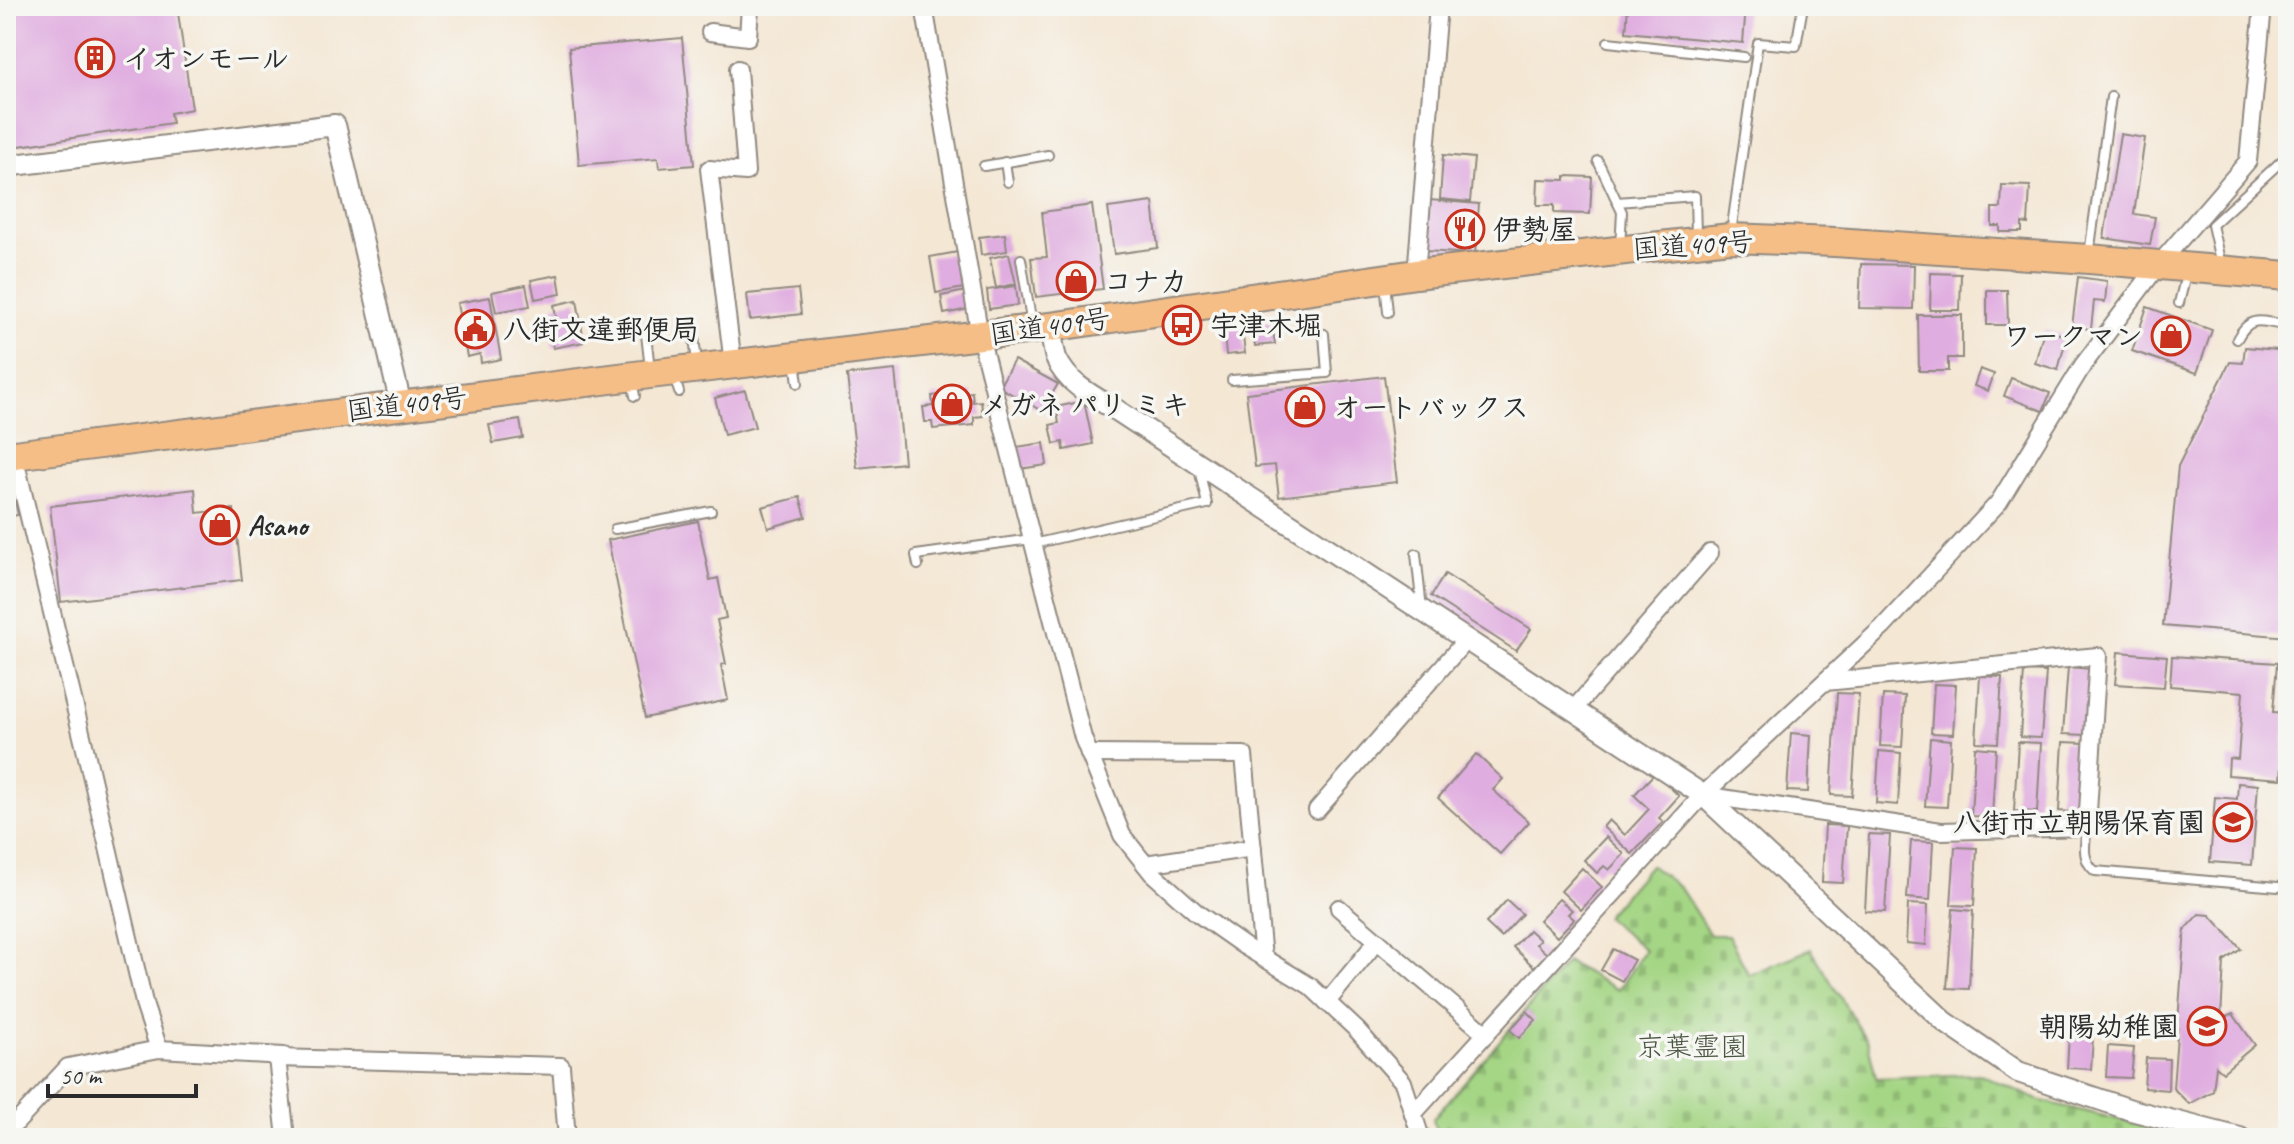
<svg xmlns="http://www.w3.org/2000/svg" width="2294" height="1144" font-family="Caveat,'Klee One',sans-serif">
  <defs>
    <pattern id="cemetery-stones" width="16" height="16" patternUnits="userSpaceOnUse" patternTransform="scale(2)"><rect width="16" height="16" fill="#a5d685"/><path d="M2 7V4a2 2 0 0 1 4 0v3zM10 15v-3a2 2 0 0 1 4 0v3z" fill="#8eb873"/></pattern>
  </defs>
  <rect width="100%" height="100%" fill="#f6f6f2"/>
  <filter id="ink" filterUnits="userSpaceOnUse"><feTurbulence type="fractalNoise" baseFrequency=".0125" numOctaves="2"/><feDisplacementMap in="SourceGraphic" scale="16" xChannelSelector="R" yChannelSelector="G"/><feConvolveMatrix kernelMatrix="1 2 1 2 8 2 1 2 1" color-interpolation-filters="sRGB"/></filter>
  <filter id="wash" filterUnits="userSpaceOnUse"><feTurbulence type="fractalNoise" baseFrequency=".006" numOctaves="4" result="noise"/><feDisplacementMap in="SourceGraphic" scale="32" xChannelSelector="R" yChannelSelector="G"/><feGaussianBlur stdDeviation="1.8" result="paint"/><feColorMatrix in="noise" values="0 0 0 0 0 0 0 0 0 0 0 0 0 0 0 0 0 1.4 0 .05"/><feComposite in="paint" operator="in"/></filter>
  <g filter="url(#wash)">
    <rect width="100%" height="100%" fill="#f4e7d4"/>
    <polygon fill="url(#cemetery-stones)" stroke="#688058" stroke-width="2" points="1650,865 1680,888 1710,935 1728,935 1749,975 1811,949 1868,1043 1876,1078 1980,1074 2038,1100 2194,1138 1439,1138 1433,1119 1567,962 1618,990 1645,950 1605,917"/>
    <g id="blocks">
      <g fill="#e0ade0">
        <polygon points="6,6 177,6 192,109 170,113 172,123 6,148"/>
        <polygon points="1628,6 1746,6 1743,43 1626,32"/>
        <polygon points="682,38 694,165 659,168 658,158 579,165 569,48"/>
        <polygon points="2120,134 2145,138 2134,214 2155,217 2150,245 2104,238"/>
        <polygon points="1443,155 1474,158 1470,202 1440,199"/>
        <polygon points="1565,176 1592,177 1590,214 1554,213 1554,205 1537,205 1538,179 1565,180"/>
        <polygon points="2002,185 2030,186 2028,224 2022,223 2022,232 2000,232 2000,226 1992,226 1992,208 2001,208"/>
        <polygon points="1429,200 1479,204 1475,254 1425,251"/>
        <polygon points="1153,202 1158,248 1114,254 1108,208"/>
        <polygon points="1092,205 1103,289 1036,297 1031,258 1047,257 1042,212"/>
        <polygon points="1005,234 1007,251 981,255 979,237"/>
        <polygon points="958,252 964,288 936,293 930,257"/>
        <polygon points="1009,254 1016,284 996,288 990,258"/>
        <polygon points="1861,264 1914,265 1913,309 1859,308"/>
        <polygon points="1931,273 1961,274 1960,310 1930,310"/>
        <polygon points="558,275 561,294 535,299 531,280"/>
        <polygon points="2078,277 2107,281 2105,302 2094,301 2091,329 2072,327"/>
        <polygon points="526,285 530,306 496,312 492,292"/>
        <polygon points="1016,286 1018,305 989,309 987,290"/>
        <polygon points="798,289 801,314 750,320 747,294"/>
        <polygon points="1987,290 2007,290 2008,325 1987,325"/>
        <polygon points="966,291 969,309 944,314 941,296"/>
        <polygon points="490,297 501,359 481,363 480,354 467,357 457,303"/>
        <polygon points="577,300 584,342 553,348 549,325 557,323 554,305"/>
        <polygon points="2147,307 2212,330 2197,373 2132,351"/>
        <polygon points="1918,315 1962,315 1962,358 1948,358 1948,371 1919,371"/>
        <polygon points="1241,321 1245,353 1226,355 1223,323"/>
        <polygon points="1272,322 1275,344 1255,346 1252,324"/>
        <polygon points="2044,330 2067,336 2058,370 2035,363"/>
        <polygon points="2245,347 2288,351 2288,637 2163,626 2178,466 2230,362 2243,363"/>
        <polygon points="1014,360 1058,384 1042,411 999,387"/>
        <polygon points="1980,369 1994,374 1988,391 1974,386"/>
        <polygon points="895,370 904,463 857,468 847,375"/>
        <polygon points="1384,376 1397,482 1279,497 1275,465 1255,467 1246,393"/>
        <polygon points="2011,378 2050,393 2043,411 2004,396"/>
        <polygon points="745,390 755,427 724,435 715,398"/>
        <polygon points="972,392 973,402 981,401 983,416 974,417 974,425 933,429 932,422 925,422 923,407 933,406 932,396"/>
        <polygon points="1084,401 1093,444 1064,450 1063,442 1054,444 1050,425 1059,423 1056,407"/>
        <polygon points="520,420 523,438 493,443 489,425"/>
        <polygon points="1044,443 1047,465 1019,469 1016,447"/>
        <polygon points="12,487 18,515 6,517 6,488"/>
        <polygon points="195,489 197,513 234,509 242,580 61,602 50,506"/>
        <polygon points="800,497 806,517 768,528 762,507"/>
        <polygon points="698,521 710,580 718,578 726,618 717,620 726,664 721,665 728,700 645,718 608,540"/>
        <polygon points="1445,574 1531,629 1516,651 1431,596"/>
        <polygon points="2118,652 2167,656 2164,687 2115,684"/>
        <polygon points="2172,656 2277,663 2273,712 2286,713 2281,779 2228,775 2229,758 2238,759 2243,692 2170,686"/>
        <polygon points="2068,667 2091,669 2087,735 2063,734"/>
        <polygon points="2024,671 2046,672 2041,738 2020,737"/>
        <polygon points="1980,676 2002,677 1998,743 1976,742"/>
        <polygon points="1934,684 1956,685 1953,734 1931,733"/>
        <polygon points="1837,693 1859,694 1852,796 1831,795"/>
        <polygon points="1883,695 1905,696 1902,747 1880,746"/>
        <polygon points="1791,733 1811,735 1808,792 1787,791"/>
        <polygon points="1930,738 1951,740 1947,807 1925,806"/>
        <polygon points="2018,742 2041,743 2037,812 2014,811"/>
        <polygon points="2063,742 2085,743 2081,813 2059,811"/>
        <polygon points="1975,747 1996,749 1992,817 1971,816"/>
        <polygon points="1879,751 1901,753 1898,805 1876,803"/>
        <polygon points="1476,754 1503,779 1493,790 1529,822 1500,854 1438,798"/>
        <polygon points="1655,773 1679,796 1659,818 1663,822 1632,854 1603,827 1609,820 1625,835 1649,809 1634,795"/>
        <polygon points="2238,783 2258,785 2252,865 2210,862 2215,797 2237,799"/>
        <polygon points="1825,825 1847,826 1843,883 1822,882"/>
        <polygon points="1869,834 1890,835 1885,912 1865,911"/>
        <polygon points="1606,837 1624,854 1609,870 1604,866 1597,873 1584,860"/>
        <polygon points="1911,841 1933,842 1930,900 1907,898"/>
        <polygon points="1955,847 1977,848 1974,906 1951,905"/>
        <polygon points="1582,868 1602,887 1581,910 1561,891"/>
        <polygon points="1559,899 1572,910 1568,914 1574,919 1557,937 1539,920"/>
        <polygon points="1507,900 1522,914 1501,937 1486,923"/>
        <polygon points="1908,904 1928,905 1926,945 1906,943"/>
        <polygon points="1953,909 1973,911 1969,989 1947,988"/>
        <polygon points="2199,914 2210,915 2241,949 2224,961 2221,1019 2233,1014 2255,1045 2223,1072 2216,1066 2213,1091 2189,1104 2173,1088 2185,929"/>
        <polygon points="1529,930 1540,940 1536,944 1547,954 1534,967 1513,947"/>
        <polygon points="1613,949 1634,960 1622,981 1601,970"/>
        <polygon points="1527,1011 1536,1020 1519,1038 1510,1030"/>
        <polygon points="2069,1035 2093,1037 2091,1069 2067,1068"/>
        <polygon points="2108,1046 2134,1048 2131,1078 2106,1077"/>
        <polygon points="2146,1058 2169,1059 2168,1090 2144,1088"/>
      </g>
    </g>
  </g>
  <g filter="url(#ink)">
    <use href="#blocks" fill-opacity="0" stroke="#908980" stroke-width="2"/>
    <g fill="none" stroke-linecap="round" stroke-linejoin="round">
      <g stroke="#908980" stroke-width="12">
        <g id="service">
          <polyline points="1608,42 1744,57"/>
          <polyline points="1598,161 1622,212 1620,247"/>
          <polyline points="1005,162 1008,182"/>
          <polyline points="984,166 1048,155"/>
          <polyline points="1617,202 1695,196 1696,236"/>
          <polyline points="1731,233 1758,43 1796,46 1803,6"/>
          <polyline points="2089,254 2111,97"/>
          <polyline points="1021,259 1032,325"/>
          <polyline points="2221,265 2212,225 2288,155"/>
          <polyline points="1385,283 1388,312"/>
          <polyline points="2179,303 2187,271"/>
          <polyline points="693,328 697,363"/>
          <polyline points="646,334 650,369"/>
          <path d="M 2237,339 C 2251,313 2262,322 2288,326"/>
          <polyline points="795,361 798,383"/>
          <polyline points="674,376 679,392"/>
          <polyline points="1232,380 1327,373 1324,334"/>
          <polyline points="632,381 635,396"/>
          <polyline points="615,529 711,511"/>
          <polyline points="1033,544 1207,504 1199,469"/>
          <polyline points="1416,554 1422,609"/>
          <polyline points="918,565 916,555 1031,539"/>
          <path d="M 2087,827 C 2085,844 2081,860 2095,871 L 2278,887"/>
        </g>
      </g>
      <g stroke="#908980" stroke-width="20">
        <g id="minor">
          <polyline points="924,6 980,336 1083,738 1122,835 1152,873 1197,913 1244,946 1310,986 1357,1030 1403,1082 1421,1138"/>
          <polyline points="710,32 748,37 750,6"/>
          <polyline points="1416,274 1438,6"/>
          <polyline points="733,364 709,169 746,172 738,69"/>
          <polyline points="14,455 87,757 145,1007 159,1049"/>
          <polyline points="1573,710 1710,553"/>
          <polyline points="1089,754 1244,755 1263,958"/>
          <polyline points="1703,795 1941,831 2087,827 2098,656 1825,682"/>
          <polyline points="1317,810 1466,640"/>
          <polyline points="1145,864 1253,848"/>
          <polyline points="1339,908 1486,1034"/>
          <polyline points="1327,1002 1377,941"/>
          <polyline points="277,1058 561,1066 567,1138"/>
          <polyline points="277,1058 286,1138"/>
          <polyline points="1413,1114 1703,795 1883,627 1999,502 2083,365 2159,264 2248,161 2263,6"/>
          <polyline points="6,1131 17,1122 68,1067 159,1049 284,1056 282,1057"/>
        </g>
      </g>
      <g stroke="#908980" stroke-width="24">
        <g id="tertiary">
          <polyline points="6,166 335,125 401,405"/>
          <path d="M 1050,327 C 1052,337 1053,348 1056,358 C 1067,384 1094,397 1118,411 L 1703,795 L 1945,1022 L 2018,1072 L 2131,1110 L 2240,1138"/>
        </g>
      </g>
      <g stroke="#908980" stroke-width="32">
        <polyline id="trunk" points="6,456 650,374 1050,327 1416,274 1730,238 1835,242 2089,259 2288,276"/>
      </g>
      <use href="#service" stroke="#fff" stroke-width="8"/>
      <use href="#minor" stroke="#fff" stroke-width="16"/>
      <use href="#tertiary" stroke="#fff" stroke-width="20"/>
      <use href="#trunk" stroke="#f6be87" stroke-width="28"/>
    </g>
  </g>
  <defs>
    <g id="building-ring" transform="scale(2)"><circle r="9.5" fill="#f6f6f2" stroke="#c8321e" stroke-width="1.5"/><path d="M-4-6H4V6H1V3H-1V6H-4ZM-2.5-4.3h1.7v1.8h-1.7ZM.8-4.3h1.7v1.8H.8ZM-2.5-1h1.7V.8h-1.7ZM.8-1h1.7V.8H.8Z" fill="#c8321e"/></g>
    <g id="restaurant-ring" transform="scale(2)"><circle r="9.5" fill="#f6f6f2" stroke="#c8321e" stroke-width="1.5"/><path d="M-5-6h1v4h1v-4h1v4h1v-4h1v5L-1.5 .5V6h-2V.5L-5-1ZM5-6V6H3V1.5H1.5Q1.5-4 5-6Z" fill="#c8321e"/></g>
    <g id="shop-ring" transform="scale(2)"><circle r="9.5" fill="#f6f6f2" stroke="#c8321e" stroke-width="1.5"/><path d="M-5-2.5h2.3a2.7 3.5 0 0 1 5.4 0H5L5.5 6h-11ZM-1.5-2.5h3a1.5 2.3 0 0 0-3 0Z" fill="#c8321e"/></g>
    <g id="bus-ring" transform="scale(2)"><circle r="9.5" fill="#f6f6f2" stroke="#c8321e" stroke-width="1.5"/><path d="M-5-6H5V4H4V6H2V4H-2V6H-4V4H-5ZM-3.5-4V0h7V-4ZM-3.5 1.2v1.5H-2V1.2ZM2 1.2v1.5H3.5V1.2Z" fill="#c8321e"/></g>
    <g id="civic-ring" transform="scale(2)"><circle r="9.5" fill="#f6f6f2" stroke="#c8321e" stroke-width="1.5"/><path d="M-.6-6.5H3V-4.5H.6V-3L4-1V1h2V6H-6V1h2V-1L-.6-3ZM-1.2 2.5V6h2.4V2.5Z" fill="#c8321e"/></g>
    <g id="school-ring" transform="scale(2)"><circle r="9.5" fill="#f6f6f2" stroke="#c8321e" stroke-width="1.5"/><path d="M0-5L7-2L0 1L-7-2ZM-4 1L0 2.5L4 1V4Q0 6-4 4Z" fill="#c8321e"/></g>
  </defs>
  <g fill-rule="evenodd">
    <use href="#building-ring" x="95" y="58"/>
    <use href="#restaurant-ring" x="1465" y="229"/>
    <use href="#shop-ring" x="1076" y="281"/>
    <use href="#bus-ring" x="1182" y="325"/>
    <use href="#civic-ring" x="475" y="329"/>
    <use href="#shop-ring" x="2171" y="336"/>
    <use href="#shop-ring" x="952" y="404"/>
    <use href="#shop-ring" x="1305" y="407"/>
    <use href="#shop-ring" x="220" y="525"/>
    <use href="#school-ring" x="2233" y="822"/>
    <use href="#school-ring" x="2207" y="1026"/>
  </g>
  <g text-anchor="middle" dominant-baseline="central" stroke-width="7" stroke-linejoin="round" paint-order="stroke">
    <g font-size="28" font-weight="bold" fill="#2b2b2b" stroke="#f6f6f2" text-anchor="start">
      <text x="123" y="58">イオンモール</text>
      <text x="1493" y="229">伊勢屋</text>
      <text x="1104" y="281">コナカ</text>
      <text x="1210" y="325">宇津木堀</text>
      <text x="503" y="329">八街文違郵便局</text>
      <text x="2143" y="336" text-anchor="end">ワークマン</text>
      <text x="980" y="404">メガネ パリ ミキ</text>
      <text x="1333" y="407">オートバックス</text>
      <text x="248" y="525">Asano</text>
      <text x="2205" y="822" text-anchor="end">八街市立朝陽保育園</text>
      <text x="2179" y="1026" text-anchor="end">朝陽幼稚園</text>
    </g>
    <g font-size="28" fill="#2b2b2b" stroke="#f6f6f2">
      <text transform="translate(1693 245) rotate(-4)">国道409号</text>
      <text transform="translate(1050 326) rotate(-8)">国道409号</text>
      <text transform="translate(407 404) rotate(-7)">国道409号</text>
    </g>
    <g font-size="28" fill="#4a5642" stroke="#f6f6f2">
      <text x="1692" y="1046">京葉霊園</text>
    </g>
  </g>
  <rect width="2294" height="1144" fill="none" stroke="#f6f6f2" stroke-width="32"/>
  <path d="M48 1084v12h148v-12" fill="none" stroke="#2b2b2b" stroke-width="4"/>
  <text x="60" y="1084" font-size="24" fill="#2b2b2b" stroke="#f6f6f2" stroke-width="6" paint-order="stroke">50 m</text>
</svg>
